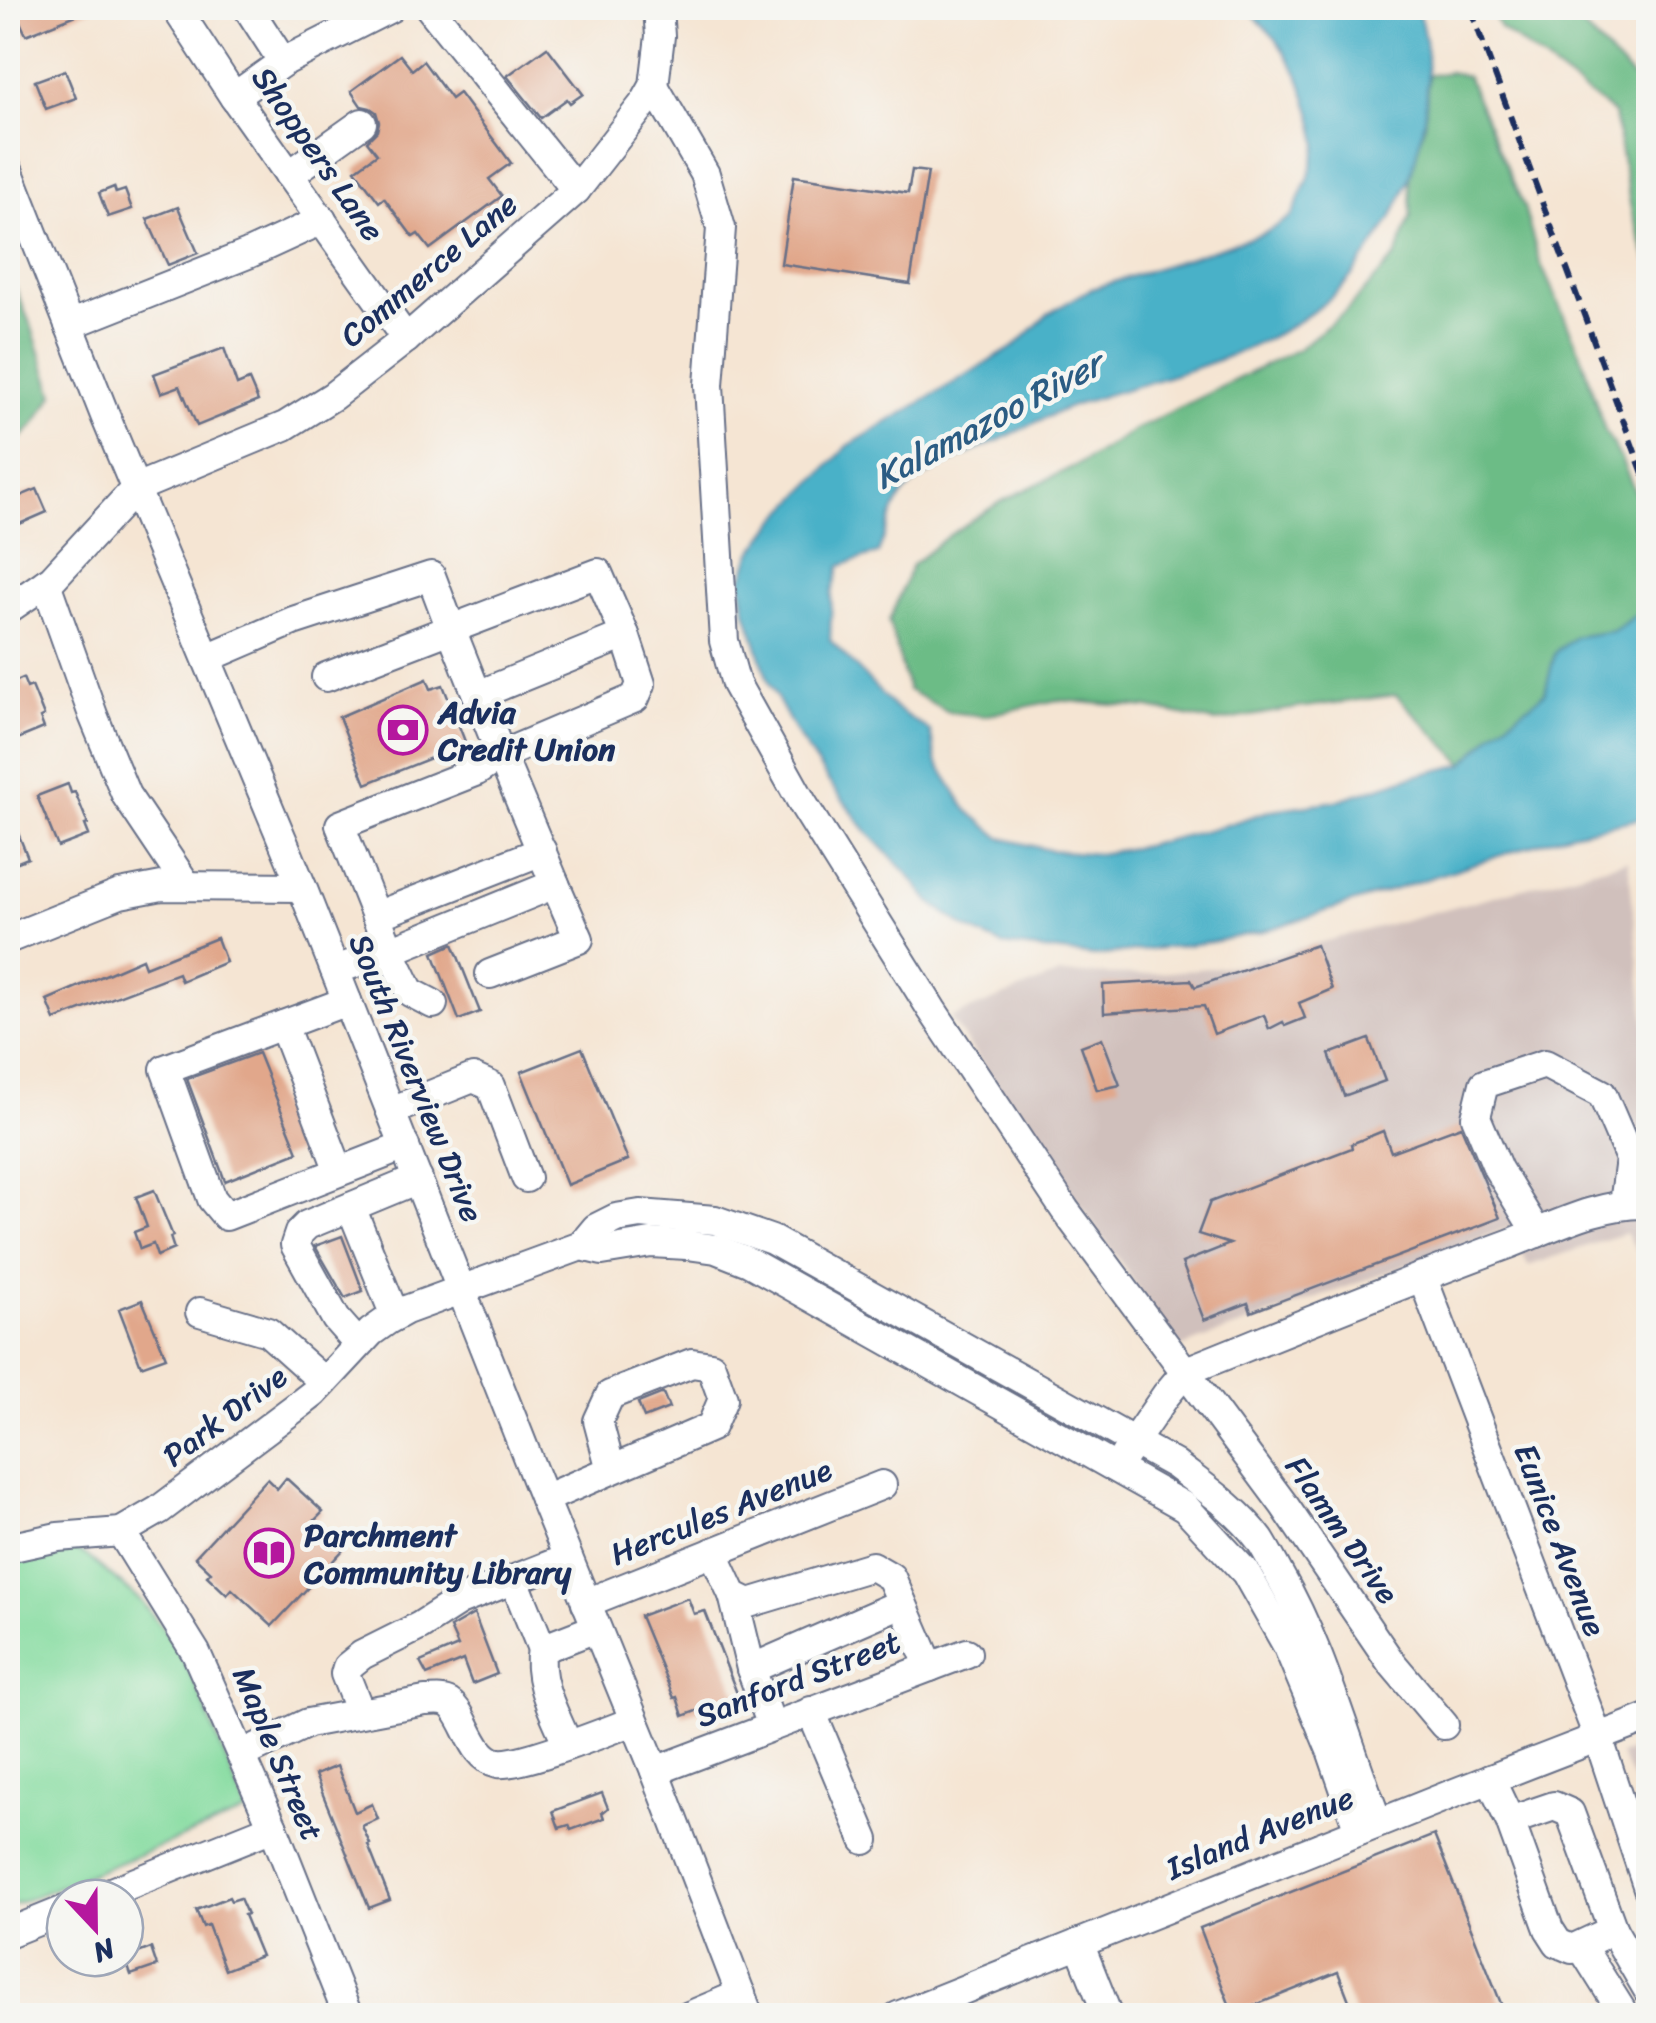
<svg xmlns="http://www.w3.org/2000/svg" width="1656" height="2023" font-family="Sriracha,sans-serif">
  <rect width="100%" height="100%" fill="#f6f6f2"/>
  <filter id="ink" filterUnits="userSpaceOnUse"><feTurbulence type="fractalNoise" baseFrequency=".01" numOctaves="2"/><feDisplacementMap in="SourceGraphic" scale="20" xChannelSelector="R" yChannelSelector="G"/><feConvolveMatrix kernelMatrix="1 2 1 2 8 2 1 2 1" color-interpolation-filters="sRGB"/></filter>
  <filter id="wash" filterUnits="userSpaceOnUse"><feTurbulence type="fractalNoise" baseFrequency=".0048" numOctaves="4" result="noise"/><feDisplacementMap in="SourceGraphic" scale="40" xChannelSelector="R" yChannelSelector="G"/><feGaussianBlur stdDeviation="2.25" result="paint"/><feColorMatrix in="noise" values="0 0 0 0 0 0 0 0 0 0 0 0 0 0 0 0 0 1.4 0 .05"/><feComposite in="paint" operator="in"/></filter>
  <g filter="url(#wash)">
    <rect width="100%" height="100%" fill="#f5e5d3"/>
    <g fill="#d0c0bc">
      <polygon points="1628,860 1648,1048 1648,1269 1625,1233 1528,1266 1510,1227 1180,1348 950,1018 1059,974 1141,975 1236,965"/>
      <polygon points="1648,1745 1648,1811 1620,1755"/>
    </g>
    <polygon fill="#86dca0" stroke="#50867f" stroke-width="2.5" points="61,1544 86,1555 140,1600 174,1642 196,1685 247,1812 8,1907 8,1561"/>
    <g fill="#6cbc86" stroke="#447672" stroke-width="2.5">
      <polygon points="1491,8 1564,8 1648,93 1648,261 1632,214 1614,114 1500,28"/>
      <polygon points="1450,72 1467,76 1524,207 1539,260 1580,352 1605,431 1621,459 1642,508 1648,549 1648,596 1646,607 1614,631 1576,637 1555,653 1545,693 1494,732 1464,764 1396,695 1297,708 1215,722 1149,708 1057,700 983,716 949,712 908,690 889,621 912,565 948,536 1000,502 1083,462 1134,430 1300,348 1345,312 1396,256 1411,215 1410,176 1424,125 1429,75"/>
      <polygon points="13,283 32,328 54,395 33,426 8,450 8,284"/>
    </g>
    <path fill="#49b1c8" stroke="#327093" stroke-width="2.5" d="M 1246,8 L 1417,8 C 1434,56 1428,108 1416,157 C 1407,190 1390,224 1370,251 C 1361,263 1352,277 1342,287 C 1273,355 1170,374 1081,403 C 1053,412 1026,428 999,440 C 970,454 929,469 906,491 C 894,502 885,537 878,553 L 840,566 L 832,593 L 830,640 L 895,708 L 930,731 L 936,761 L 967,810 L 1001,838 L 1049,850 L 1098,854 L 1144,846 L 1223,826 L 1272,810 L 1336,801 L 1407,778 L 1464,764 L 1494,732 L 1545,693 L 1555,653 L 1575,637 L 1614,631 L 1646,607 L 1648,596 L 1648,817 L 1570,833 L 1264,931 L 1211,942 L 1094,956 L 1002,945 L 966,928 L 930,902 L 907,873 L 870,835 L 829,782 L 796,733 L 769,683 L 745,608 L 741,582 L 751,554 L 778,518 L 848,446 L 1015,346 L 1048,314 L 1089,290 L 1265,233 L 1292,216 L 1308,180 L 1318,143 L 1312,115 L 1298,74 L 1276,39 Z"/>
    <g id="blocks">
      <g fill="#e1a78b">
        <polygon points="14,8 94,8 26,35"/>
        <polygon points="547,47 583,94 570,103 567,99 541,118 507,76"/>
        <polygon points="400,55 412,70 423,61 451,99 459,93 511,163 489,179 502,196 430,249 418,234 413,237 384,198 379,202 355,170 377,154 367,141 377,131 379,122 376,112 370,108 361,106 351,91"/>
        <polygon points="65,70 76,98 46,109 35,81"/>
        <polygon points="912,170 928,172 910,284 781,264 794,176 908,193"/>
        <polygon points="114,187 116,193 125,190 132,209 108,217 99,193"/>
        <polygon points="178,207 198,253 168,265 147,219"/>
        <polygon points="224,348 237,385 249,380 258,401 197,426 180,386 161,393 154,374"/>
        <polygon points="37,489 47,512 8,529 8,501"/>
        <polygon points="23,678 27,688 32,686 44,716 40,718 44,728 15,740 8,722 8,685"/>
        <polygon points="427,679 431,689 443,685 466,744 366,784 339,717"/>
        <polygon points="68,784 71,793 75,792 88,824 85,825 89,835 58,847 37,796"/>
        <polygon points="8,808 28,858 8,866"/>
        <polygon points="217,938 226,962 181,981 178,973 55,1020 47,1000 142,959 145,967"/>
        <polygon points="453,944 480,1012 459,1020 433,953"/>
        <polygon points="1316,945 1332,989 1299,1003 1305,1018 1285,1026 1283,1022 1269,1029 1264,1015 1214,1034 1204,1006 1104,1013 1103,985 1191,980 1195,987"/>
        <polygon points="1102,1038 1120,1085 1097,1090 1081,1046"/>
        <polygon points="1369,1039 1385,1081 1344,1096 1329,1054"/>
        <polygon points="582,1048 628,1160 567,1185 521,1072"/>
        <polygon points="258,1053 298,1152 225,1181 187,1079"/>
        <polygon points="1461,1126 1500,1218 1251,1312 1248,1303 1204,1320 1182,1263 1230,1244 1198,1234 1210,1202 1352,1148 1351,1144 1383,1131 1391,1152"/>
        <polygon points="154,1190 173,1236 170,1237 174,1249 157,1256 153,1244 140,1249 134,1232 147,1227 136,1197"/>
        <polygon points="342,1236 363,1291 345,1298 315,1246"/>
        <polygon points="142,1300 166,1357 141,1366 119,1309"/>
        <polygon points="663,1393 669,1408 644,1418 638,1403"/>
        <polygon points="286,1478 323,1512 314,1521 344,1549 272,1626 232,1589 227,1595 207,1576 211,1572 195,1557 267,1479 277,1489"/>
        <polygon points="688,1598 694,1614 705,1611 738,1696 727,1702 722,1711 709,1706 683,1716 677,1697 674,1698 640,1616"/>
        <polygon points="474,1614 497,1674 472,1684 463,1660 427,1675 420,1662 458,1646 450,1628"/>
        <polygon points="337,1766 355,1812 372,1804 378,1819 362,1826 370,1844 368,1845 390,1900 369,1908 315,1775"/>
        <polygon points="602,1793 608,1808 602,1813 604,1818 571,1830 569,1825 559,1828 553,1811"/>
        <polygon points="1434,1835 1506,2016 1355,2016 1338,1972 1233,2014 1200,1928"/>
        <polygon points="229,1897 231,1901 240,1898 247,1914 244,1915 261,1956 225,1970 208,1925 203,1927 196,1910"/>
        <polygon points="151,1948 157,1966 131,1975 125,1958"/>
      </g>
    </g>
  </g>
  <g filter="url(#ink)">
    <use href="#blocks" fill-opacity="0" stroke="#676f87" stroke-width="2.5"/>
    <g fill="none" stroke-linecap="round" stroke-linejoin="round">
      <g stroke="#676f87" stroke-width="32">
        <g id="minor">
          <polyline points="176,8 234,97 406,339"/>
          <polyline points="248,8 283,62"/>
          <polyline points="430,8 576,190"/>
          <polyline points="654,86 705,174 721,228 709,385 724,641 736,684 803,804 932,1010 1065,1210 1284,1505 1390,1661 1444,1725"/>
          <polyline points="234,97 283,62 390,8"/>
          <polyline points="8,170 106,418 302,887 536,1479 655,1771 749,2016"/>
          <polyline points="289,175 362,123"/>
          <polyline points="69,325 248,254 322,220"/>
          <polyline points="46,583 93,715 126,795 187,886"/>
          <polyline points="8,609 52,579 136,488 285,426 333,396 406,339 576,190 645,102 654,86 660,36 658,8"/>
          <polyline points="207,658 293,621 431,576 451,629 598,573 625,635 478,695"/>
          <polyline points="326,677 451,629 501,755 477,771 340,825 390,951 335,970"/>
          <polyline points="376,916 542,851"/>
          <polyline points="8,939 120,894 162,886 302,887"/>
          <polyline points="490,974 579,939 555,884"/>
          <polyline points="347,1001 165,1069 212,1199 226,1216 405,1146"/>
          <polyline points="433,1004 410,992 390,951 555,884 501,755 635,698 641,684 625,635"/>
          <polyline points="283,1025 339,1171"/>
          <polyline points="391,1111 473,1078 491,1086 526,1178"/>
          <polyline points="351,1207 395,1316"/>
          <polyline points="1537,1233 1498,1169 1476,1117 1484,1084 1545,1064 1602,1094 1630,1159 1624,1204"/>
          <polyline points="581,1246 602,1251 651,1243 687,1245 716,1249 749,1262 1185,1507 1246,1573 1288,1647 1331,1750 1359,1831"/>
          <polyline points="1422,1276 1598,1737 1648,1888"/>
          <polyline points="200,1312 268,1332 324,1382"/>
          <polyline points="358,1344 336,1319 295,1245 299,1233 307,1225 418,1179"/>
          <path d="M 1124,1456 L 1166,1395 L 1186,1371 C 1293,1328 1400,1284 1509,1244 C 1553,1227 1600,1202 1648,1204"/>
          <polyline points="544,1499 711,1427 723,1399 711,1366 692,1363 610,1395 598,1421 611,1470"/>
          <polyline points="121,1532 196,1653 273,1827 348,2016"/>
          <path d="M 8,1548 L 58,1537 L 121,1532 L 159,1510 L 296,1407 L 314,1393 L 371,1332 L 388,1320 L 406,1310 L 581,1246 L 596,1228 L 616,1218 L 640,1214 L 715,1220 L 772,1240 L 1174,1464 C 1204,1487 1238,1510 1260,1540 C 1267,1551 1273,1563 1279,1574 C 1324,1652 1345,1740 1378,1823"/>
          <polyline points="713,1552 733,1595 749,1603 872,1566 891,1577 930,1667"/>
          <polyline points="514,1580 542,1649"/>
          <polyline points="733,1595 751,1669 772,1726"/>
          <polyline points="586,1603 882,1485"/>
          <polyline points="751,1669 902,1603"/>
          <polyline points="811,1711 865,1840"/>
          <polyline points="360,1712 345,1674 347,1667 362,1655 420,1626 459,1601 568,1558"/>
          <path d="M 568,1745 C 556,1716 535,1681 542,1649 L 596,1628"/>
          <path d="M 241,1755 L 308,1723 L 425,1701 C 433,1701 442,1699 449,1703 C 467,1715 471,1758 498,1763 C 522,1766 607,1731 634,1721"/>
          <polyline points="655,1771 967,1653"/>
          <polyline points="1490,1779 1510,1821 1549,1929 1558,1943 1572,1949 1613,1930 1570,1813 1554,1806 1510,1821"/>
          <polyline points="96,1898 273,1827"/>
          <polyline points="1613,1930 1648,1990"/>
          <polyline points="8,1933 65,1910"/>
          <polyline points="1079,1943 1108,2016"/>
          <polyline points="1581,1946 1625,2016"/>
          <polyline points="689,2016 741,1994"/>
          <polyline points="898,2016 1457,1792 1648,1718"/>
        </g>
      </g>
      <use href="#minor" stroke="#fff" stroke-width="28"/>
      <polyline stroke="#1b2f5e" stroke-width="6" stroke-dasharray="15 8" stroke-linecap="butt" points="1470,8 1648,487"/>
    </g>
  </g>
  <defs>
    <g id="bank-ring" transform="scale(2.5)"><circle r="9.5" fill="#f6f6f2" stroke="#b5179e" stroke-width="1.5"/><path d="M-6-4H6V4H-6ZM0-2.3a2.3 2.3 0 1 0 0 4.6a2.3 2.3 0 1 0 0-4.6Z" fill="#b5179e"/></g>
    <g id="library-ring" transform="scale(2.5)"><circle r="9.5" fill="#f6f6f2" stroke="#b5179e" stroke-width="1.5"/><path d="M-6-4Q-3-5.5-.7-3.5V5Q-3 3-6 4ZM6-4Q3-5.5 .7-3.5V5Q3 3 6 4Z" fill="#b5179e"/></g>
  </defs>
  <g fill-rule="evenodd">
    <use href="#bank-ring" x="403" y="730"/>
    <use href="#library-ring" x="269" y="1553"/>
  </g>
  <g text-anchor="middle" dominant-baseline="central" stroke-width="9" stroke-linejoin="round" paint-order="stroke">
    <g font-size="32" fill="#1b2f5e" stroke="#f6f6f2">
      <text transform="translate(318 154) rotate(55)">Shoppers Lane</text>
      <text transform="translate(429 270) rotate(-40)">Commerce Lane</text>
      <text transform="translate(416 1078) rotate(68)">South Riverview Drive</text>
      <text transform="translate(225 1416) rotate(-37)">Park Drive</text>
      <text transform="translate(721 1512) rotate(-22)">Hercules Avenue</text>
      <text transform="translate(1342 1530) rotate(55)">Flamm Drive</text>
      <text transform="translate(1560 1540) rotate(69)">Eunice Avenue</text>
      <text transform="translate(798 1679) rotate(-21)">Sanford Street</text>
      <text transform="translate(278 1754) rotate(67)">Maple Street</text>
      <text transform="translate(1260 1833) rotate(-22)">Island Avenue</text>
    </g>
    <g font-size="32" font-weight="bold" fill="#1b2f5e" stroke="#f6f6f2" text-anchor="start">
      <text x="438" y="712">Advia<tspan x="438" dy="37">Credit Union</tspan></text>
      <text x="304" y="1535">Parchment<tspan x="304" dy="37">Community Library</tspan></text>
    </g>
    <g font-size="35" font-style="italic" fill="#2b5c83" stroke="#f6f6f2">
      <text transform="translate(988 420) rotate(-28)">Kalamazoo River</text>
    </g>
  </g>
  <rect width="1656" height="2023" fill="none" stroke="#f6f6f2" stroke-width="40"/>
  <g transform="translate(95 1928) rotate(158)"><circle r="48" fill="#f6f6f2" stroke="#9ea6b7" stroke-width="2.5"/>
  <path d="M0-8L18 38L0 25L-18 38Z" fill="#b5179e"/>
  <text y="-15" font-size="28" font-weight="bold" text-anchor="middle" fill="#1b2f5e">N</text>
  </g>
</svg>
